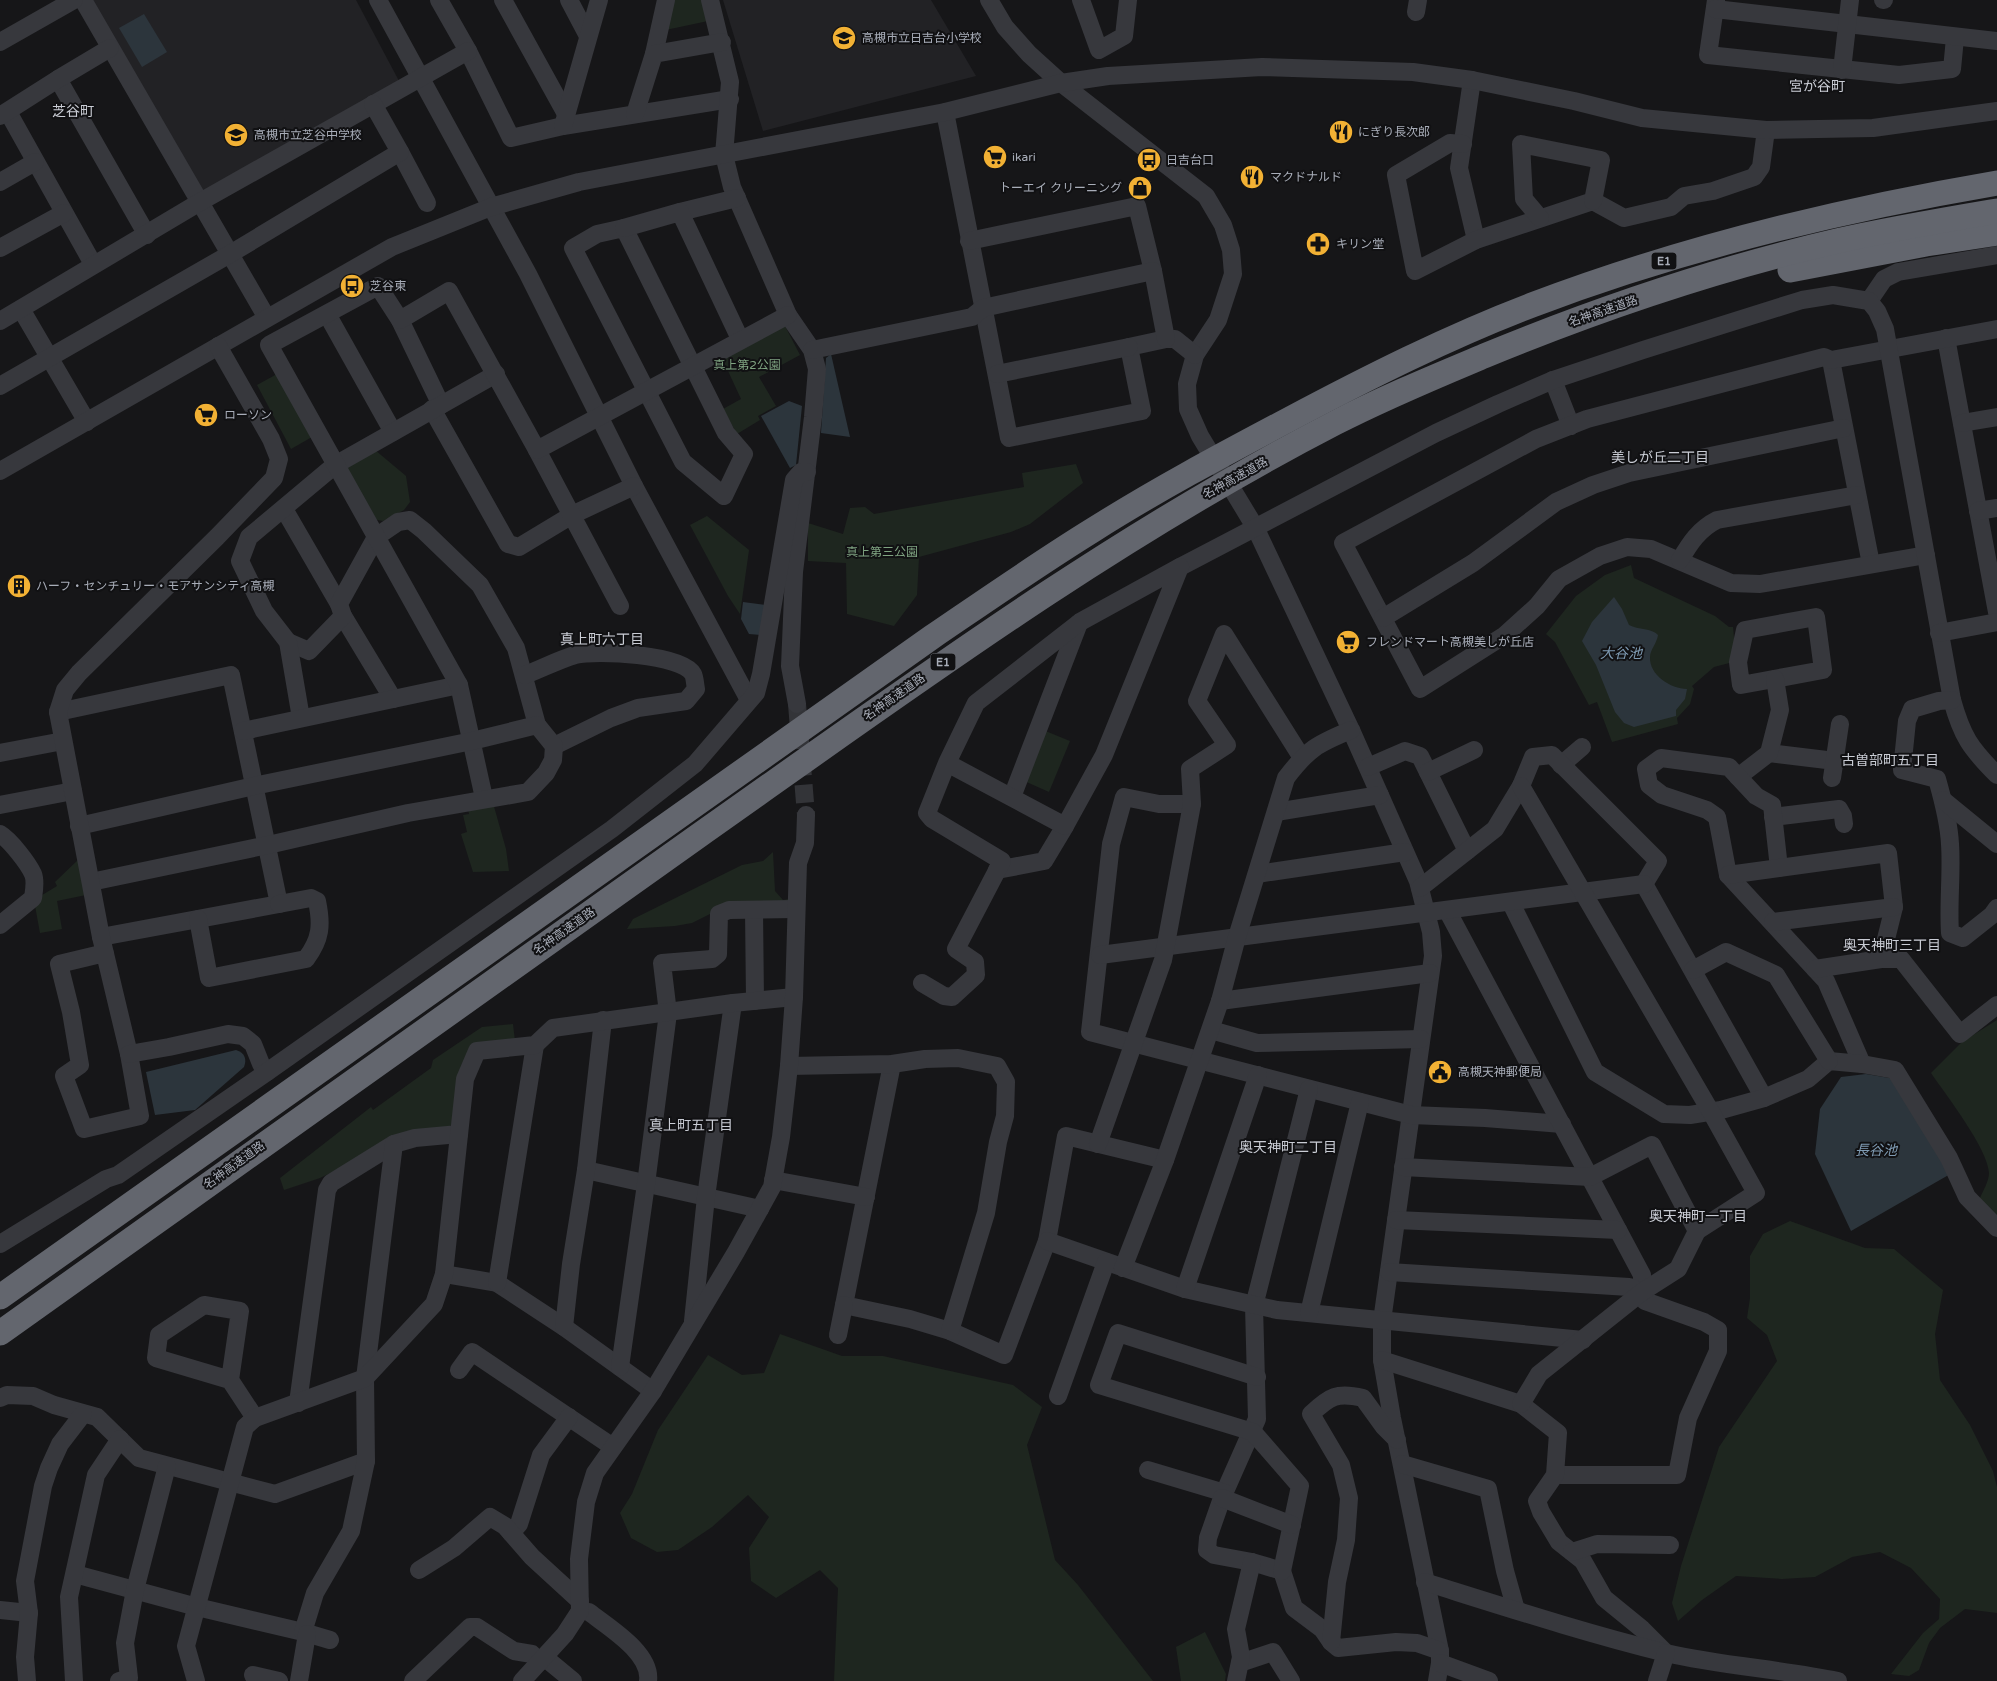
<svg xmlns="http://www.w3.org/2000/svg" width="1997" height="1681" font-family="'Varela Round','Noto Sans JP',sans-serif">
  <rect width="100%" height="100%" fill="#161618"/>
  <g fill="#222225">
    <polygon points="90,0 356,0 399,81 207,192 199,190"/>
    <polygon points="723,0 931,0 976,76 763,131"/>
  </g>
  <g fill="#1e261f">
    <polygon points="670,0 702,0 708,21 661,31"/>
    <polygon points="784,324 800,355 759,377 776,406 758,416 760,420 737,434 723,409 741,399 722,358"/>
    <polygon points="277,374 312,437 291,449 257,385"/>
    <polygon points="375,450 406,476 410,502 404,510 383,521 372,519 345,472 347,465"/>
    <polygon points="1076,464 1083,483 1030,524 1011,532 919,557 917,595 894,626 847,614 846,563 808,561 808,523 843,534 850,508 865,507 874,514 1024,487 1022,473"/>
    <polygon points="707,516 749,550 740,614 728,596 690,525"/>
    <polygon points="1631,565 1634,578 1715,616 1729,627 1733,627 1735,649 1733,662 1714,667 1692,686 1694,689 1690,704 1677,718 1678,724 1612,742 1597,702 1589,705 1555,642 1546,634 1576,596 1605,575"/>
    <polygon points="1043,730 1070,741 1049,792 1022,780"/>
    <polygon points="493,803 506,849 509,871 473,872 461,834 467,832 463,815 469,814 468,809"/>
    <polygon points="773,852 775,891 783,900 789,899 790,903 728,905 692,923 675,926 627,929 633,919 742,865 763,861"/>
    <polygon points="79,859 86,895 57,901 62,929 40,933 34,900 57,886 55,882"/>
    <path d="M 1997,1020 L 1997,1218 L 1980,1198 C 1983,1191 1989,1181 1989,1173 C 1988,1149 1946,1095 1931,1073 L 1962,1042 Z"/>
    <polygon points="513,1024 515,1041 475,1046 461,1066 453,1123 446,1130 416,1132 320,1178 284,1190 280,1178 371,1107 373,1110 431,1068 433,1060 482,1027"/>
    <polygon points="1790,1221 1865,1248 1894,1249 1943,1290 1935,1334 1940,1380 1970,1425 1993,1471 1997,1487 1997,1613 1965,1609 1940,1628 1929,1643 1919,1670 1909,1676 1891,1674 1923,1633 1939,1619 1940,1599 1911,1568 1880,1552 1852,1557 1815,1577 1782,1579 1736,1576 1702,1600 1678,1621 1672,1603 1681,1566 1719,1447 1777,1361 1767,1335 1747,1318 1750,1298 1750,1256 1763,1234"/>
    <polygon points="780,1334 842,1356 883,1356 1013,1385 1042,1407 1027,1445 1055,1560 1078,1585 1153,1681 834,1681 838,1588 820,1570 776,1598 751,1581 749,1548 769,1517 748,1495 712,1527 678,1550 657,1552 631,1538 620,1513 632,1494 658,1430 708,1355 742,1375 764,1373"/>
    <polygon points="1205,1632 1226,1674 1225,1681 1181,1681 1176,1647"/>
  </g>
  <g fill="#2c353c">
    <polygon points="144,14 167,52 142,67 119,28"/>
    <polygon points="831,354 850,437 821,433 826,358"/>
    <polygon points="789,401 802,406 796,465 790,468 761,416"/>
    <path d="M 1614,597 L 1622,609 L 1629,625 C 1638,630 1652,628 1658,635 C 1657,643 1650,650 1650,657 C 1649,675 1671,689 1687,689 L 1685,699 L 1676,710 L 1676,716 L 1634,727 L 1624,723 L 1615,712 L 1596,665 L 1582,641 L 1592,622 Z"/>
    <polygon points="743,602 766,605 761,635 749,634 741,619"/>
    <path d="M 236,1050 C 245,1053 247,1059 244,1067 L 195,1110 L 155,1115 L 146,1072 Z"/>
    <polygon points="1866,1074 1895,1079 1952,1173 1851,1231 1815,1154 1820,1109 1841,1077"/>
  </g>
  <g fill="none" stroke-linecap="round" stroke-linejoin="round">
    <polyline stroke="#333438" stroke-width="18" stroke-dasharray="18 9" stroke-linecap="butt" points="797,704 806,815"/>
    <g stroke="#37383d" stroke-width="18">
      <polyline points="83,0 267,318"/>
      <polyline points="378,0 528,274 634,486 749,700"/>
      <polyline points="439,0 468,51 511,138 563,126 730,99"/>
      <polyline points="503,0 566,114"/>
      <polyline points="569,0 588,36"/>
      <polyline points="710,0 730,82 724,155 732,187 788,315 812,350 817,369 813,417 794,572 790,666 797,704"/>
      <polyline points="989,0 1005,27 1029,54 1061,83 1206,196 1223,225 1231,250 1233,274 1218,320 1195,355 1187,384 1188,409 1200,436 1255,527 1351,730 1418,881 1431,932 1433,956 1382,1321 1382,1360 1392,1418 1440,1651 1440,1663 1437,1681"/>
      <polyline points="1081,0 1099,50 1124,36 1128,0"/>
      <polyline points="1716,0 1708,55 1899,75 1952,69 1955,38"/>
      <polyline points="1883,0 1884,0"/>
      <polyline points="1715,9 1997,41"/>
      <polyline points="1416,12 1418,0"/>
      <polyline points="0,42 74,0"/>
      <polyline points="654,54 666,0"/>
      <polyline points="1842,70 1850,0"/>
      <polyline points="58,79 147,235"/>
      <polyline points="1472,80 1459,168 1476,240"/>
      <polyline points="8,112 93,264"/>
      <polyline points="945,112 1009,438 1142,411 1129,347 1166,339 1175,339 1195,355"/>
      <polyline points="635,114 654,54 722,42"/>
      <polyline points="0,116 58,79 110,48"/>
      <polyline points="563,126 599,0"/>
      <polyline points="1463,144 1450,143 1396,175 1415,271 1476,240 1593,201 1624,218 1671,207 1684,196 1713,191 1754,177 1761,167 1766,130"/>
      <polyline points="400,152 427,203"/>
      <polyline points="0,182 35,162"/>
      <polyline points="680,212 737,198"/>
      <polyline points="1540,218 1524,199 1521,144 1601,160 1593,201"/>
      <polygon points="624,228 726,433 744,454 724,496 683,462 573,248 597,234"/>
      <polyline points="624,228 680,212 740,339"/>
      <polyline points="969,241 1137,206 1153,271"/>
      <polyline points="0,248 64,213"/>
      <polyline points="1869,301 1884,279 1898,272 1997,255"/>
      <polyline points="21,309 87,422"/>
      <polyline points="327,314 393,432"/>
      <polyline points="400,320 441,405"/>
      <polyline points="0,321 200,202 468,51"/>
      <polyline points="1946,338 1997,612"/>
      <polyline points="812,350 972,317 983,308 1153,271 1166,339"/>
      <polyline points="1831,360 1871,564"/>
      <polyline points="997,374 1129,347"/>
      <polyline points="1553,380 1571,426"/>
      <polyline points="0,386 230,254 400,152 373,104"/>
      <polyline points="432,409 508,544 519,547 572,515 634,486"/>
      <polyline points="1962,423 1997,417"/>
      <polyline points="537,450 620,606"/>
      <polyline points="0,471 392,247 491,207 579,182 945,112 1061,83 1108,76 1262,67 1413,72 1472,80 1574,101 1642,118 1766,130 1873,128 1997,111"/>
      <polyline points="284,509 339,604"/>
      <polyline points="1978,511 1997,508"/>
      <polyline points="1926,555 1760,584 1731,583 1651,549 1627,547 1600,556 1559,579 1537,606 1505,635 1420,689 1343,543 1536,439 1587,419 1824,357 1831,360 1997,329"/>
      <path d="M 1680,560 C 1690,543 1699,529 1717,520 L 1857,495"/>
      <path d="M 1180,567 L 1436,433 L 1498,404 L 1553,380 L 1643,350 L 1802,300 L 1833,295 L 1869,301 L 1877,311 L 1885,329 L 1952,700 C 1962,736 1970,748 1997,775"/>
      <polyline points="343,616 393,699"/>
      <polygon points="1816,617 1823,670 1741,685 1738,662 1745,630"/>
      <polyline points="1383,618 1473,563 1556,502 1593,485 1629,473 1844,428"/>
      <polyline points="1939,633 1997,622"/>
      <polyline points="288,642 309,651 343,616 339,604 376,537 398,522 410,520 424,531 480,585 516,648 537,725"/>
      <path d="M 525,675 C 541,669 558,660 575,655 C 596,650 682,654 693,674 C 695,678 695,685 696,689 L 686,701 L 638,708 L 611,718 L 554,746"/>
      <path d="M 1952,700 L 1939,701 L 1912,709 L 1907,721 L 1902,770 L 1937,779 C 1943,800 1949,823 1950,844 C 1952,873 1948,903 1950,933 L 1963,938 L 1992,915 L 1997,908"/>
      <polyline points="58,712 231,675 279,904 101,937"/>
      <polyline points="301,718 288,642 264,611 240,561 249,537 335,465 496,374"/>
      <polyline points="243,731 459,685"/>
      <polyline points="0,753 63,741"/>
      <polyline points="1769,753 1835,761"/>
      <polyline points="1561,765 1582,747"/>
      <polyline points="1368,767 1405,751 1420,756 1467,851"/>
      <polyline points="1428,772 1474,750"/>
      <polyline points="1738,777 1769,753 1780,710 1775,679"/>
      <polyline points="1832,778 1840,724"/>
      <polyline points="1012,797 1079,623"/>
      <polyline points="484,798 459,685 269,345 378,286 400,320 449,291 537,450 788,315"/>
      <polyline points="1943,800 1997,844"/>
      <polyline points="1192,804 1159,804 1124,797 1111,844 1090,1032 1411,1115 1485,1118 1562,1124"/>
      <polyline points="0,805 73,791"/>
      <polyline points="1276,812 1380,795"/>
      <polyline points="1773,817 1839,809 1843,816 1844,824"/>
      <polyline points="79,826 254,786 472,741 537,725 554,746 553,760 546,773 528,792 408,813 268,845 91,882"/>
      <path d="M 0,834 C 10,840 28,863 33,874 C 36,881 34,891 33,898 L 0,925"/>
      <polyline points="1779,868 1772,805 1756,796 1729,767 1661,758 1646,769 1649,785 1662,795 1707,810 1717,817 1728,875 1826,981 1862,1064"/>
      <polyline points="997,870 1044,861 1065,826"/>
      <polyline points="1257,874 1405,852"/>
      <polyline points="1728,875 1888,853 1894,907 1881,959"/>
      <polyline points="1644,884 1764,1098"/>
      <polyline points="1420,888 1495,829 1521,786 1533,757 1552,755 1658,861 1644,884"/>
      <polyline points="1511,903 1595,1072 1664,1114 1690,1115 1721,1110 1764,1098 1808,1079 1829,1061 1862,1064 1895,1070 1949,1158 1967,1197 1997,1228"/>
      <polyline points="754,910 755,1001"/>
      <polyline points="1447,910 1642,1275 1642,1292 1645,1301 1704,1322 1718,1330 1718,1351 1688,1418 1677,1475 1555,1475"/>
      <path d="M 198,919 L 209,978 L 306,959 C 321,939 322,925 317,901 L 311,898 L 279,904"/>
      <polyline points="1773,922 1894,907"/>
      <polyline points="105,953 59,964 71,1012 80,1065 64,1076 84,1129 140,1116 129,1054 101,937 58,712 65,690 79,673 217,537 274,478 279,459 271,439 218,346"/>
      <polyline points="1100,955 1644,884"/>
      <polyline points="1815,969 1881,959 1901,959 1960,1034 1997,1005"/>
      <polyline points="1693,970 1726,952 1776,975 1829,1061"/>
      <polyline points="922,983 944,996 952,997 976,975 975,962 956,949 1002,861 932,819 927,813 947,763 976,703 1080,622 1180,567 1104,755 1065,826 947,763"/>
      <polyline points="1220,1001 1430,973"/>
      <polyline points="1211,1030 1257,1043 1421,1039"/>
      <polyline points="129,1054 169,1047 228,1034 243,1036 253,1044 261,1064 267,1072"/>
      <polyline points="892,1064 844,1305 910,1319 950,1331 1004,1355 1047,1241 1066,1136 1165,1160"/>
      <polyline points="789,1066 892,1064 925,1059 958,1058 997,1066 1006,1082 1005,1116 998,1142 986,1213 950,1331"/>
      <polyline points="1309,1089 1254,1306 1257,1419 1222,1498 1208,1538 1207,1550 1214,1555 1252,1562 1282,1571 1294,1608 1322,1629 1331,1642 1338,1648 1396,1642 1417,1643 1440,1651"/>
      <polyline points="1098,1144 1163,960 1192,804 1190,769 1227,745 1197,701 1224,634 1302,758"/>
      <polyline points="1403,1167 1590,1177 1652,1145 1697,1231"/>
      <polyline points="586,1170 760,1209"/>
      <polyline points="773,1180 866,1197"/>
      <polyline points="1396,1220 1618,1230"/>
      <polyline points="1047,1241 1185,1289 1277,1310 1583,1340"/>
      <polyline points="0,1244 106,1179 118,1175 267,1072 612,829 695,764 756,693 761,674 794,480 801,472 807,472"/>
      <path d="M 1123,1268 L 1165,1160 L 1220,1001 L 1237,937 L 1286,778 C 1308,749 1317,744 1351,730"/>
      <polyline points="1389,1272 1629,1287 1642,1292"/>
      <polyline points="444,1274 497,1283 564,1327 653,1391"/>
      <polyline points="497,1283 535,1045"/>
      <polyline points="1185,1289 1258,1075"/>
      <polyline points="1309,1313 1360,1102"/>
      <polyline points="693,1321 706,1197 733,1003"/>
      <polyline points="564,1327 571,1264 586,1170 603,1020"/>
      <polyline points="838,1335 844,1305"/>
      <polyline points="1382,1360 1521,1404 1558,1433 1555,1475 1537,1501 1541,1512 1559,1542 1583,1561 1604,1598 1642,1629 1666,1653"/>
      <polyline points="620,1367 646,1184 668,1013 662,963 712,959 718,954 719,914 729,910 795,909"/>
      <polyline points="459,1370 472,1352 613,1447"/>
      <polyline points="1257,1377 1118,1333 1099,1385 1253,1432 1300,1486 1282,1571"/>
      <polyline points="230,1380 156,1358 159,1335 204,1305 240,1311 230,1380 255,1418"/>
      <polyline points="1058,1396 1106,1262"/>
      <polyline points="0,1398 7,1395 33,1396 54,1405 97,1417 139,1458 275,1494 366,1461"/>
      <polyline points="298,1403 327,1190 331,1183 394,1144 415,1138 459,1134"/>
      <polyline points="1521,1404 1539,1374 1642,1292 1678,1269 1697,1231 1756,1193 1711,1112 1521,786"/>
      <polyline points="1402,1464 1488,1489 1505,1571 1516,1610"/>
      <polyline points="1148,1470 1225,1493"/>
      <polyline points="1222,1498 1292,1525"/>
      <polyline points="511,1533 519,1524 541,1455 569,1417"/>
      <polyline points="1572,1552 1597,1544 1670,1545"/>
      <polyline points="419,1570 454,1548 490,1517 505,1526 532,1557 580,1601"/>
      <polyline points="75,1574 197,1607 303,1632 330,1640"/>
      <path d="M 1425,1582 C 1505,1607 1585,1633 1666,1653 C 1722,1666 1781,1669 1838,1681"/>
      <polyline points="0,1610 29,1613"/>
      <path d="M 589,1612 C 608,1627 652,1653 648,1681"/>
      <polyline points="303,1632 315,1593 351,1531 366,1461 365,1378 394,1144"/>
      <path d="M 1331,1642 L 1337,1582 L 1346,1540 L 1349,1498 L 1341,1465 L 1311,1414 C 1330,1396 1337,1392 1363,1398 L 1384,1427 L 1397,1440"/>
      <polyline points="544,1657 573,1681"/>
      <polyline points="1240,1663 1273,1652 1291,1681"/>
      <polyline points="1440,1663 1489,1681"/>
      <polyline points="253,1675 279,1681"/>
      <polyline points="27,1681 25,1657 29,1613 25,1581 43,1486 49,1468 60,1444 83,1414"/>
      <polyline points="74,1681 69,1597 96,1475 120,1439"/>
      <polyline points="119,1681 129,1678 125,1643 135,1590 167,1466"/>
      <polyline points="196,1681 186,1646 245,1427 255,1418 365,1378 434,1304 444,1274 465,1079 477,1051 535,1045 553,1028 733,1003 794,997"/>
      <polyline points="299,1681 307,1634"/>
      <polyline points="413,1681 470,1627 477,1627 514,1651 532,1654 540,1662"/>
      <polyline points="522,1681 565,1634 580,1611 579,1559 586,1502 595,1473 653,1391 736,1252 772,1187 781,1137 789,1066 794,997 798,863 805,843 806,815"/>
      <polyline points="1236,1681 1241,1657 1236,1629 1252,1562"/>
      <polyline points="1657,1681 1666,1653"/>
    </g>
    <g stroke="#63666e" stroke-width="25">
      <polyline points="1790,270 1926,244 1997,233"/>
      <path d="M 0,1297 L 932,637 C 985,601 1038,564 1093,530 C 1156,490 1222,455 1288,420 C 1367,378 1448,337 1532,305 C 1682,248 1839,210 1997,183"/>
      <path d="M 0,1333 C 234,1167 467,999 701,834 C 908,688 1110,539 1335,423 C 1383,398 1434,377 1484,356 C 1598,309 1716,269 1837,241 C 1890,229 1944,220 1997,211"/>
    </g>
  </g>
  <defs>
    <g id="school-disc" transform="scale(1.25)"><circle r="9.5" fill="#f2b134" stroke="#111113"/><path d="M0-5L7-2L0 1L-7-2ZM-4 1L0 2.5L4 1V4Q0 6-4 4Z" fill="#111"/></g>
    <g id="restaurant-disc" transform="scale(1.25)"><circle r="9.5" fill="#f2b134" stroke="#111113"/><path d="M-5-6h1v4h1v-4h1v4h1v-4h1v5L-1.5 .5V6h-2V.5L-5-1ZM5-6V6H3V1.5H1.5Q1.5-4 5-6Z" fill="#111"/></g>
    <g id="supermarket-disc" transform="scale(1.25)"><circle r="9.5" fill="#f2b134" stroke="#111113"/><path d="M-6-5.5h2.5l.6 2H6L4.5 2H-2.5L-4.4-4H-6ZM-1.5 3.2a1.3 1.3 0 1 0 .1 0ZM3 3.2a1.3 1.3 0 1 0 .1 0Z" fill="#111"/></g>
    <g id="bus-disc" transform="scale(1.25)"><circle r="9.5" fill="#f2b134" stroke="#111113"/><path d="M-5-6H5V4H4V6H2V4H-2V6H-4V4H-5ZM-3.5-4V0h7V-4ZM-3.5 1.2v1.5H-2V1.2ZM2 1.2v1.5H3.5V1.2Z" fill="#111"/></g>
    <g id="shop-disc" transform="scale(1.25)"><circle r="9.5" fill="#f2b134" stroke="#111113"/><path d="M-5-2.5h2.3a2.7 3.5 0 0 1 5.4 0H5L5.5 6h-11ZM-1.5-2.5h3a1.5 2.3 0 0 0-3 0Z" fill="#111"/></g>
    <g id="pharmacy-disc" transform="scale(1.25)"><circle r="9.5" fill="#f2b134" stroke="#111113"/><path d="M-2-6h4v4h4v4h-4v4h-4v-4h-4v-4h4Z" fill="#111"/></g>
    <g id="building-disc" transform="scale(1.25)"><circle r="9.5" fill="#f2b134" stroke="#111113"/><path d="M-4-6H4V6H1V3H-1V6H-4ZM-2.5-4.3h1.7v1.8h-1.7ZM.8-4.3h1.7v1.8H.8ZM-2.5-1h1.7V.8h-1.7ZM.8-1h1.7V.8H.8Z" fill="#111"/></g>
    <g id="civic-disc" transform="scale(1.25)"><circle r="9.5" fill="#f2b134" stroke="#111113"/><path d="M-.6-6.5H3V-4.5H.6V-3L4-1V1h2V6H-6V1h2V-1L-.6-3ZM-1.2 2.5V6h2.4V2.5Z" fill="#111"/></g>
  </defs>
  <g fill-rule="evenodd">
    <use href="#school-disc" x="844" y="38"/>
    <use href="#restaurant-disc" x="1341" y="132"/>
    <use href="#school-disc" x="236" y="135"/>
    <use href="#supermarket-disc" x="995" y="157"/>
    <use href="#bus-disc" x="1149" y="160"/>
    <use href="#restaurant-disc" x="1252" y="177"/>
    <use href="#shop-disc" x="1140" y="188"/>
    <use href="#pharmacy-disc" x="1318" y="244"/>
    <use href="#bus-disc" x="352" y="286"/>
    <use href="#supermarket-disc" x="206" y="415"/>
    <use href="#building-disc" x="19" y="586"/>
    <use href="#supermarket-disc" x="1348" y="642"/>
    <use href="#civic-disc" x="1440" y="1072"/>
  </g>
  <g text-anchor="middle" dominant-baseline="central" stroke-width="4" stroke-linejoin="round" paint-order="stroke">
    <g fill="#111113" stroke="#7b7e86" stroke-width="1">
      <rect x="1651.5" y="252.5" width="25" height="17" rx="4"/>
      <rect x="930.5" y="653.5" width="25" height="17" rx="4"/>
    </g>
    <g font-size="11" font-weight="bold" fill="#a8adb8">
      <text x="1664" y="261">E1</text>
      <text x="943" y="662">E1</text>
    </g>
    <g font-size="12" fill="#a8adb8" stroke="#111113" text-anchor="start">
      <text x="862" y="38">高槻市立日吉台小学校</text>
      <text x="1358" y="132">にぎり長次郎</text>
      <text x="254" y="135">高槻市立芝谷中学校</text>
      <text x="1012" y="157">ikari</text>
      <text x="1166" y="160">日吉台口</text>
      <text x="1270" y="177">マクドナルド</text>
      <text x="1122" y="188" text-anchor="end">トーエイ クリーニング</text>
      <text x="1336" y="244">キリン堂</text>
      <text x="370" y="286">芝谷東</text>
      <text x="224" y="415">ローソン</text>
      <text x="36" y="586">ハーフ・センチュリー・モアサンシティ高槻</text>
      <text x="1366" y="642">フレンドマート高槻美しが丘店</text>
      <text x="1458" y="1072">高槻天神郵便局</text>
    </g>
    <g font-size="12" fill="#a8adb8" stroke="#111113">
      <text transform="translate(1603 311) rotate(-19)">名神高速道路</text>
      <text transform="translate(1235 478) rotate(-29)">名神高速道路</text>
      <text transform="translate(894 697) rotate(-35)">名神高速道路</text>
      <text transform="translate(564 931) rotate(-35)">名神高速道路</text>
      <text transform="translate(234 1165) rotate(-36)">名神高速道路</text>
    </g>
    <g font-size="12" fill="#7fa381" stroke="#111113">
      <text x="747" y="365">真上第2公園</text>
      <text x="882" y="552">真上第三公園</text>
    </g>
    <g font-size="14" fill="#c9ccd4" stroke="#111113">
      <text x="1817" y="86">宮が谷町</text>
      <text x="73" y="111">芝谷町</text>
      <text x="1660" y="457">美しが丘二丁目</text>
      <text x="602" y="639">真上町六丁目</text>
      <text x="1890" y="760">古曽部町五丁目</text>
      <text x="1892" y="945">奥天神町三丁目</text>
      <text x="691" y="1125">真上町五丁目</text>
      <text x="1288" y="1147">奥天神町二丁目</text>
      <text x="1698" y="1216">奥天神町一丁目</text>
    </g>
    <g font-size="14" font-style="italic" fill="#7f9bb3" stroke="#111113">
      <text x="1621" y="653">大谷池</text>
      <text x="1876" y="1150">長谷池</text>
    </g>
  </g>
</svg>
